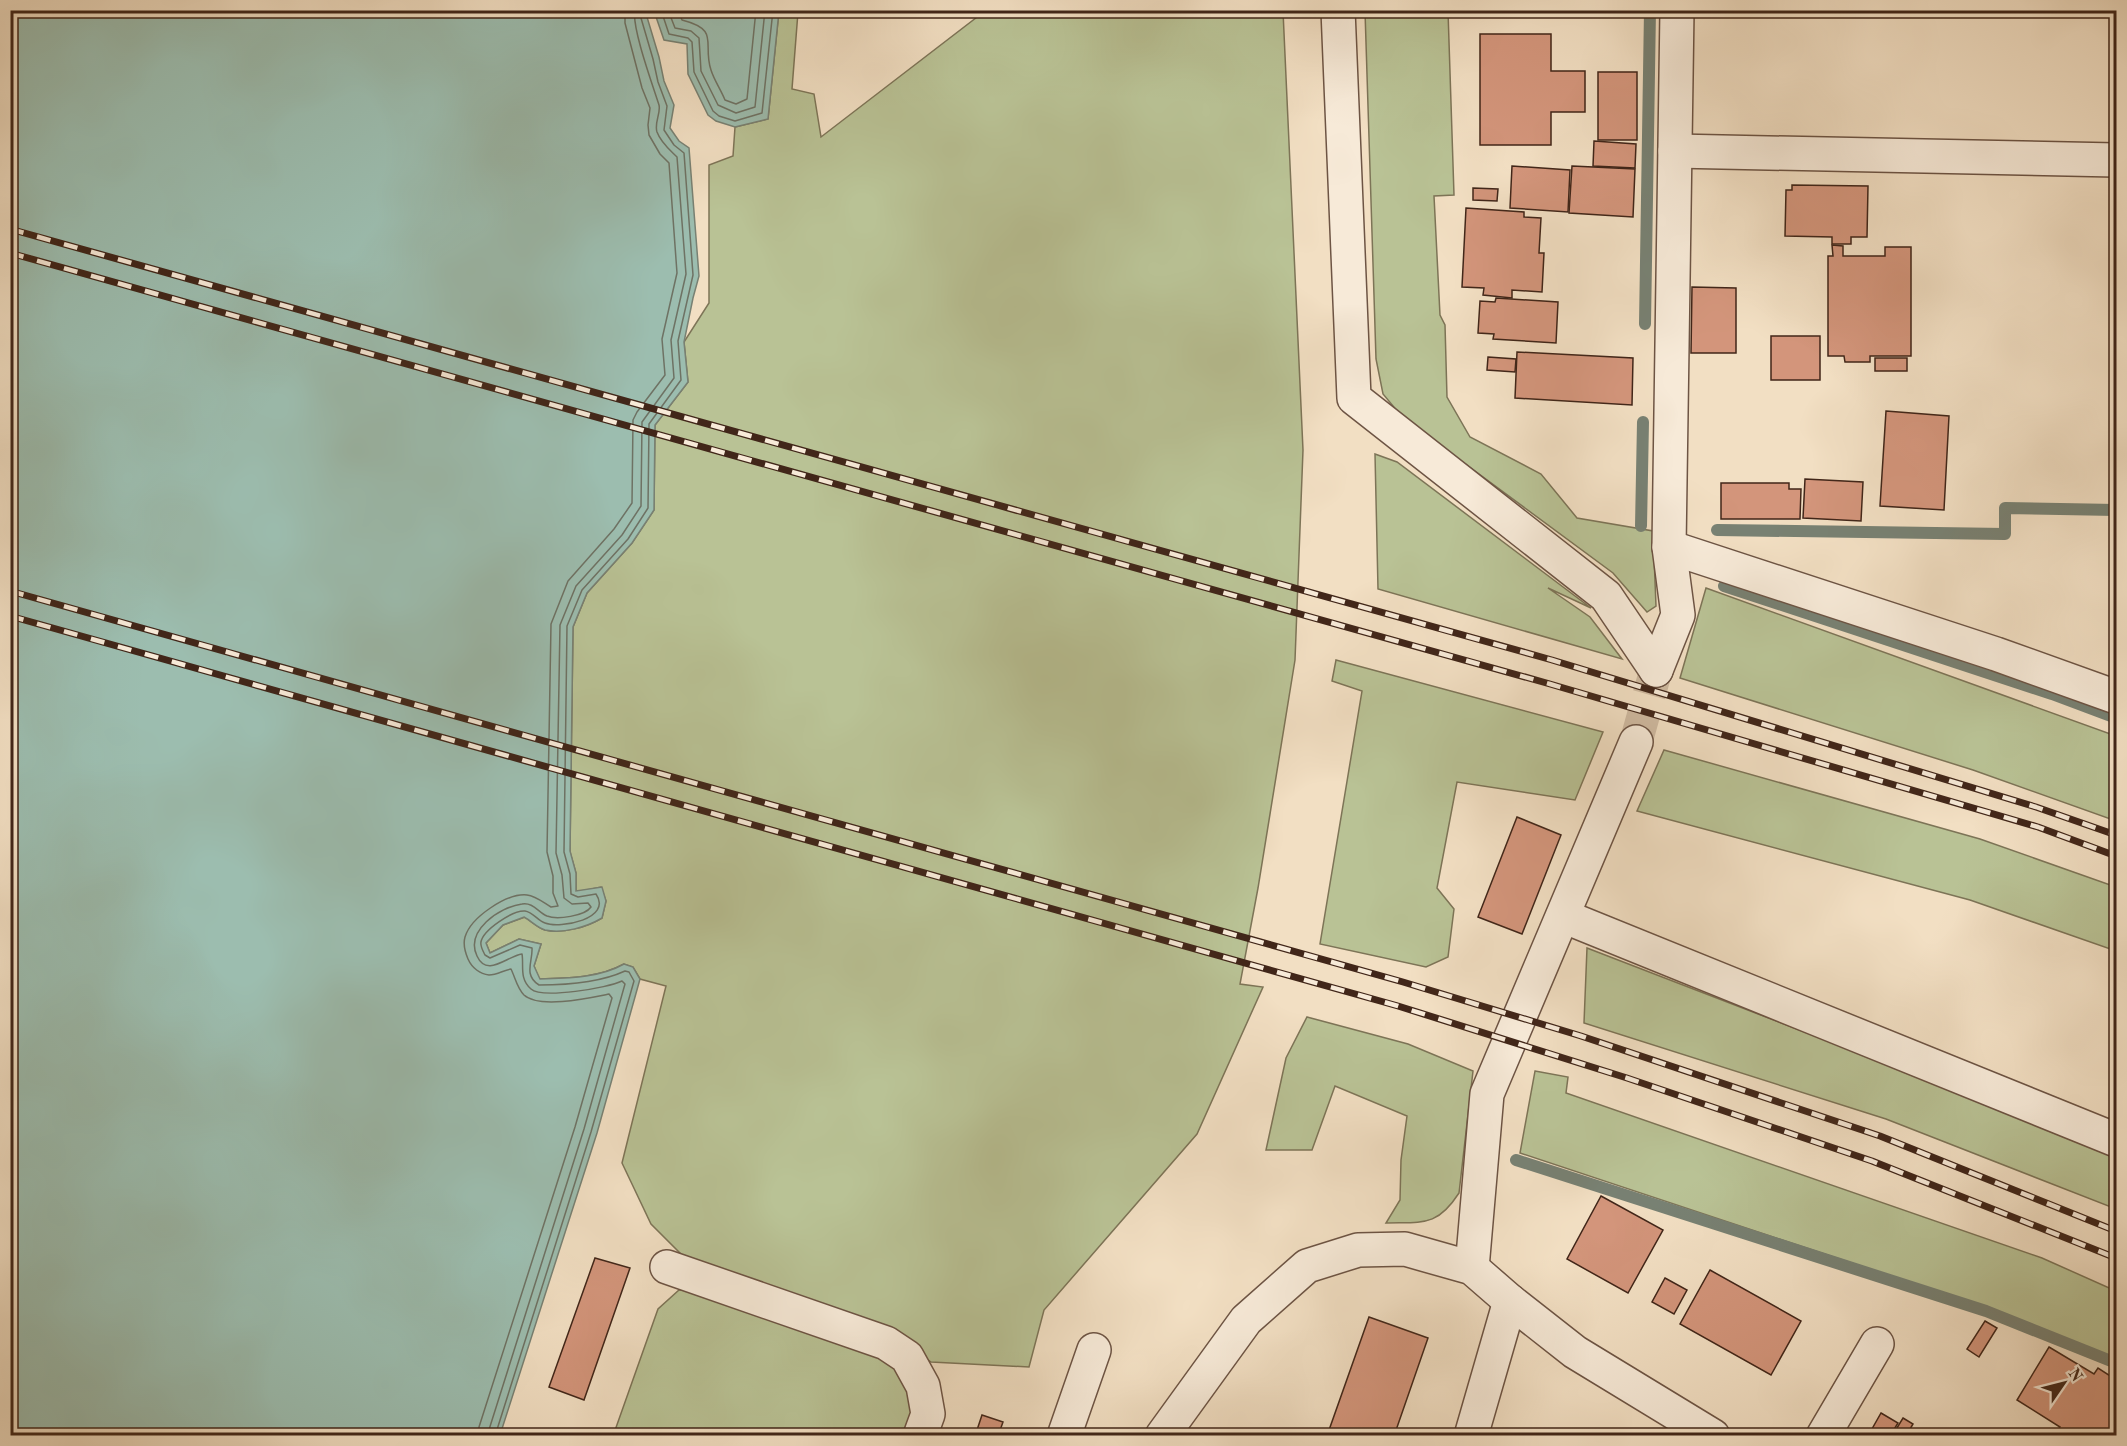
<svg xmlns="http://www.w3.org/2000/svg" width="2127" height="1446" font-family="'Old Standard TT',serif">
  <rect width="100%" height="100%" fill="#f2dfc3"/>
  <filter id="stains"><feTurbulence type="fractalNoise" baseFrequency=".00333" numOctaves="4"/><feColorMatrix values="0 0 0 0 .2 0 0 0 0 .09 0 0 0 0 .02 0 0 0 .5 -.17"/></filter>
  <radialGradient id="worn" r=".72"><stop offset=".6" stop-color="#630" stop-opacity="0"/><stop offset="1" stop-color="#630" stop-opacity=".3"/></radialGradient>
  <g fill="#b9c295" stroke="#7d7457" stroke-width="1.5">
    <path d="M 779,11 L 798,12 L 792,89 L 814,94 L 821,137 L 985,11 L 1283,11 L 1303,450 L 1295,660 L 1258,888 L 1240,984 L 1263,987 L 1197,1134 L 1044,1310 L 1029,1367 L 931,1362 L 907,1345 L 691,1264 L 651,1224 L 622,1163 L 666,986 L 640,979 L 633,967 L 624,964 C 599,978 568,978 539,979 L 534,966 L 541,944 L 519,939 L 490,953 L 486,943 L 503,925 L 525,917 C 531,921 538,928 545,930 C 563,934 587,927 602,918 L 606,901 L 601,887 L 576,892 L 576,873 L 570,852 L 573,627 L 587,593 L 632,543 L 654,510 L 655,425 L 688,382 L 684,342 L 709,303 L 709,165 L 733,156 L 735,127 L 768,119 Z"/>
    <polygon points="1365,11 1448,11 1454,195 1434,196 1440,315 1445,325 1447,397 1470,437 1541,474 1577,518 1653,531 1656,606 1647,612 1613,573 1403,418 1383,394 1376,359"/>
    <polygon points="1375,454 1397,462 1591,608 1548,588 1590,617 1622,659 1378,589"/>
    <polygon points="1706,588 2116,736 2116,821 1973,770 1680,678"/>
    <polygon points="1336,660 1603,732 1575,800 1457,782 1437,888 1454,909 1448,957 1426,967 1320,944 1362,691 1332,681"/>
    <polygon points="1664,750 1980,839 2116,887 2116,951 1970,900 1637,811"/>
    <polygon points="1587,948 2090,1142 2116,1155 2116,1209 1886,1119 1584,1023"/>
    <path d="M 1307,1017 L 1408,1044 L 1473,1071 L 1459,1193 C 1437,1227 1423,1222 1386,1223 L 1400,1200 L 1401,1160 L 1407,1116 L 1335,1086 L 1312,1150 L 1266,1150 L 1286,1058 Z"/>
    <polygon points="1535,1071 1568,1077 1566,1093 2042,1258 2116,1291 2116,1360 1987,1308 1520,1153"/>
    <polygon points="679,1290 697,1290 890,1355 905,1382 913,1414 907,1435 613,1436 658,1309"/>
  </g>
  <g fill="#9cbdaf" stroke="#788173" stroke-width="1.5">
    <path d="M 10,11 L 649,11 L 647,17 L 659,57 L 664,81 L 674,105 L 670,128 L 679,141 L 689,148 L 699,276 L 693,298 L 684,342 L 688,382 L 655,425 L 654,510 L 632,543 L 587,593 L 573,627 L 570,851 L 576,873 L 576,891 L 602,887 L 606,901 L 602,918 C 587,927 563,934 545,930 C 538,928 531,921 524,917 L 503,925 L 486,943 L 490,953 L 519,939 L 541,944 L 534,966 L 540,979 C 568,978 599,978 624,964 L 633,967 L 640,979 L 597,1133 L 500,1435 L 11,1435 Z"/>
    <polygon points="654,11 800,11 798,12 779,11 768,119 735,127 716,121 708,115 688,74 687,44 664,40"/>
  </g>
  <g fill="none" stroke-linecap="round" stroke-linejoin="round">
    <g stroke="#6e7264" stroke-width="1.5">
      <polyline points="661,10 669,34 688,38 692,42 694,72 713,111 719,116 735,121 762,113 773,10"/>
      <polyline points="668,10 675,28 691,31 699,38 701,71 718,105 736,113 755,107 765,10"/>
      <path d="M 678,10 L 682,20 C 721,30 702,43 711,70 C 714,80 721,90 725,100 L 736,104 L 747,99 L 756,10"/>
      <path d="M 478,1436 L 479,1427 L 575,1127 L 612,998 L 609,994 C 589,998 539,1009 524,995 C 517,988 515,977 511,969 C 504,970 497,975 489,975 C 480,974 472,968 468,959 C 465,952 463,944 465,937 C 471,917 507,893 527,895 C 536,896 544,903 551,907 L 558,906 L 553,893 L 553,876 L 547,852 L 551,624 L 568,581 L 614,529 L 632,503 L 633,420 L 637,412 L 665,375 L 662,339 L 677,273 L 669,163 L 660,154 L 649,135 L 648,125 L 650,108 L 642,88 L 625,23 L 625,10"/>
      <path d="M 487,1436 L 584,1129 L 625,984 L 622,981 C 608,988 542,999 531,989 C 519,979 524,965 522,954 C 507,956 487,978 477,956 C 465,931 499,907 522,904 C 533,902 538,912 547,916 C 557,920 585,916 591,907 L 588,903 L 572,904 L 564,898 L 562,875 L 556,853 L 560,625 L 576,586 L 622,535 L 641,506 L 642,422 L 674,378 L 671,340 L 686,274 L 677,157 C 670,150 661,143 657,132 C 654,123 661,113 659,105 C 653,86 631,26 635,10"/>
      <path d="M 495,1436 L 591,1132 L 634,981 L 629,972 L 625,971 C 599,983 568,985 539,985 C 523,975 533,961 532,948 L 520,945 L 490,958 L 485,955 C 483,951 480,946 481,942 C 483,930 513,910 525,911 C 533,912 538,921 545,923 C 560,929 613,919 596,894 L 578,897 L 571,894 L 570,874 L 564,852 L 567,626 L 582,590 L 628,539 L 648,508 L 649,424 L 681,380 L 678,341 L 693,275 L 684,153 L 674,145 L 664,130 L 667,106 L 658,82 L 653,59 L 641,18 L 643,10"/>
    </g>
    <g stroke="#788173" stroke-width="12">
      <polyline points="1645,324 1650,10"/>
      <polyline points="1641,526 1643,422"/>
      <polyline points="1717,530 2005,534 2005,508 2116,510"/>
      <polyline points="1724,586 2052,694 2116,718"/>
      <polyline points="1516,1160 1986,1311 2116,1363"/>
    </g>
  </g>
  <g fill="#d3957b" stroke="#412619" stroke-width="1.5">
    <polygon points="1480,34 1551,34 1551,71 1585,71 1585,112 1551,112 1551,145 1480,145"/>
    <rect x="1598" y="72" width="39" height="68"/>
    <polygon points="1594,141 1636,144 1635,168 1593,166"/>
    <polygon points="1512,166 1570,170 1568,212 1510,208"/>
    <polygon points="1572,166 1635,169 1633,217 1569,213"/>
    <polygon points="1792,185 1868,186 1867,237 1851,237 1851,244 1832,244 1832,237 1785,236 1786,190 1792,190"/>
    <polygon points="1473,188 1498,189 1497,201 1473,200"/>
    <polygon points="1466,208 1524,212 1524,217 1541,218 1539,253 1544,253 1542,292 1512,290 1512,298 1483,295 1484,288 1462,287"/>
    <polygon points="1832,245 1843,246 1843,256 1885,256 1885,247 1911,247 1911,356 1870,356 1870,362 1845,362 1844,356 1828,356 1828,256 1833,256"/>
    <polygon points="1692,287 1736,288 1736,353 1691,353"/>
    <polygon points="1496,298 1558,302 1556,343 1493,339 1494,334 1478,333 1480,301 1495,302"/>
    <rect x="1771" y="336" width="49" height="44"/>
    <polygon points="1517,352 1633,358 1632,405 1515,398"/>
    <polygon points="1488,357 1516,359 1515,372 1487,370"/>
    <rect x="1875" y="358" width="32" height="13"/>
    <polygon points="1886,411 1949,416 1944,510 1880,506"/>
    <polygon points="1805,479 1863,482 1861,521 1803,518"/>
    <polygon points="1721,483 1789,483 1789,489 1801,489 1800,519 1721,519"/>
    <polygon points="1517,817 1561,835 1522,934 1478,917"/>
    <polygon points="1601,1196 1663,1230 1628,1293 1567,1259"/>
    <polygon points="595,1258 630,1268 584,1400 549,1387"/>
    <polygon points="1710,1270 1801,1321 1771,1375 1680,1324"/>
    <polygon points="1665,1278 1687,1290 1674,1314 1652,1302"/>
    <polygon points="1369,1317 1428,1338 1394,1436 1334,1436 1328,1433"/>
    <polygon points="1985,1321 1997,1328 1979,1357 1967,1349"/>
    <polygon points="2049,1347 2094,1374 2098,1368 2115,1379 2111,1386 2116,1389 2116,1425 2110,1436 2064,1436 2057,1431 2060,1427 2017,1400"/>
    <polygon points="1881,1413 1898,1423 1890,1436 1868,1436"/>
    <polygon points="982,1415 1003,1422 998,1436 975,1436"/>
    <polygon points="1903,1418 1913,1424 1906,1436 1892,1436"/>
  </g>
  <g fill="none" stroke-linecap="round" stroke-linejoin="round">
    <polyline stroke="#cfbaa1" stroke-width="33" stroke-dasharray="33 16" stroke-linecap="butt" points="1636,742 1656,670"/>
    <g stroke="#6d5444" stroke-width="36">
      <g id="minor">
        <polyline points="1338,10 1354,398 1606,596 1656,670"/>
        <polyline points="1675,151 2116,160"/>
        <polyline points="1669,547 1996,654 2116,697"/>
        <polyline points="1656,670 1678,615 1669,547 1677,10"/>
        <polyline points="1563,916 2116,1140"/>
        <polyline points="667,1267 886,1343 907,1357 923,1386 928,1414 920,1436"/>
        <polyline points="1472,1268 1487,1094 1636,742"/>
        <polyline points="1064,1436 1094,1350"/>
        <polyline points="1162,1436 1246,1320 1307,1266 1358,1250 1405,1249 1472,1268 1510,1301 1575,1352 1713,1436"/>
        <polyline points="1471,1436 1510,1301"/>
        <polyline points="1823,1436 1877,1344"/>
      </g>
    </g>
    <use href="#minor" stroke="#f7ead8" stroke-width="33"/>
    <g stroke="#412619" stroke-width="7">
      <g id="rail">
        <polyline points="10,229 1552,660 2036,807 2116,835"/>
        <polyline points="10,253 1550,684 2038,827 2116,856"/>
        <polyline points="10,591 1403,982 1581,1036 1880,1136 2116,1231"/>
        <polyline points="10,616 1398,1006 1627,1078 1872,1161 2116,1258"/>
      </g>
    </g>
    <use href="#rail" stroke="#f7ead8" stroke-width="4.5" stroke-dasharray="14" stroke-linecap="butt"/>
  </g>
  <rect width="2127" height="1446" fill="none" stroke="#f2dfc3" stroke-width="36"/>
  <rect x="12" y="12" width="2103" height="1422" fill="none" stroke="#412619" stroke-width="3"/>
  <rect x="18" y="18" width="2091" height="1410" fill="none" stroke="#412619" stroke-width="1.5"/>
  <g transform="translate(2064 1383) rotate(55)" stroke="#f7ead8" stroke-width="4.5" paint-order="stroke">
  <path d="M0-4.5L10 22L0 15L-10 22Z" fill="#412619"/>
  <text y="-9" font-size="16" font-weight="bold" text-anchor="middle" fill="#412619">N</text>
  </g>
  <rect width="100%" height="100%" filter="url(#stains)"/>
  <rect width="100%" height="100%" fill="url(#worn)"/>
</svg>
